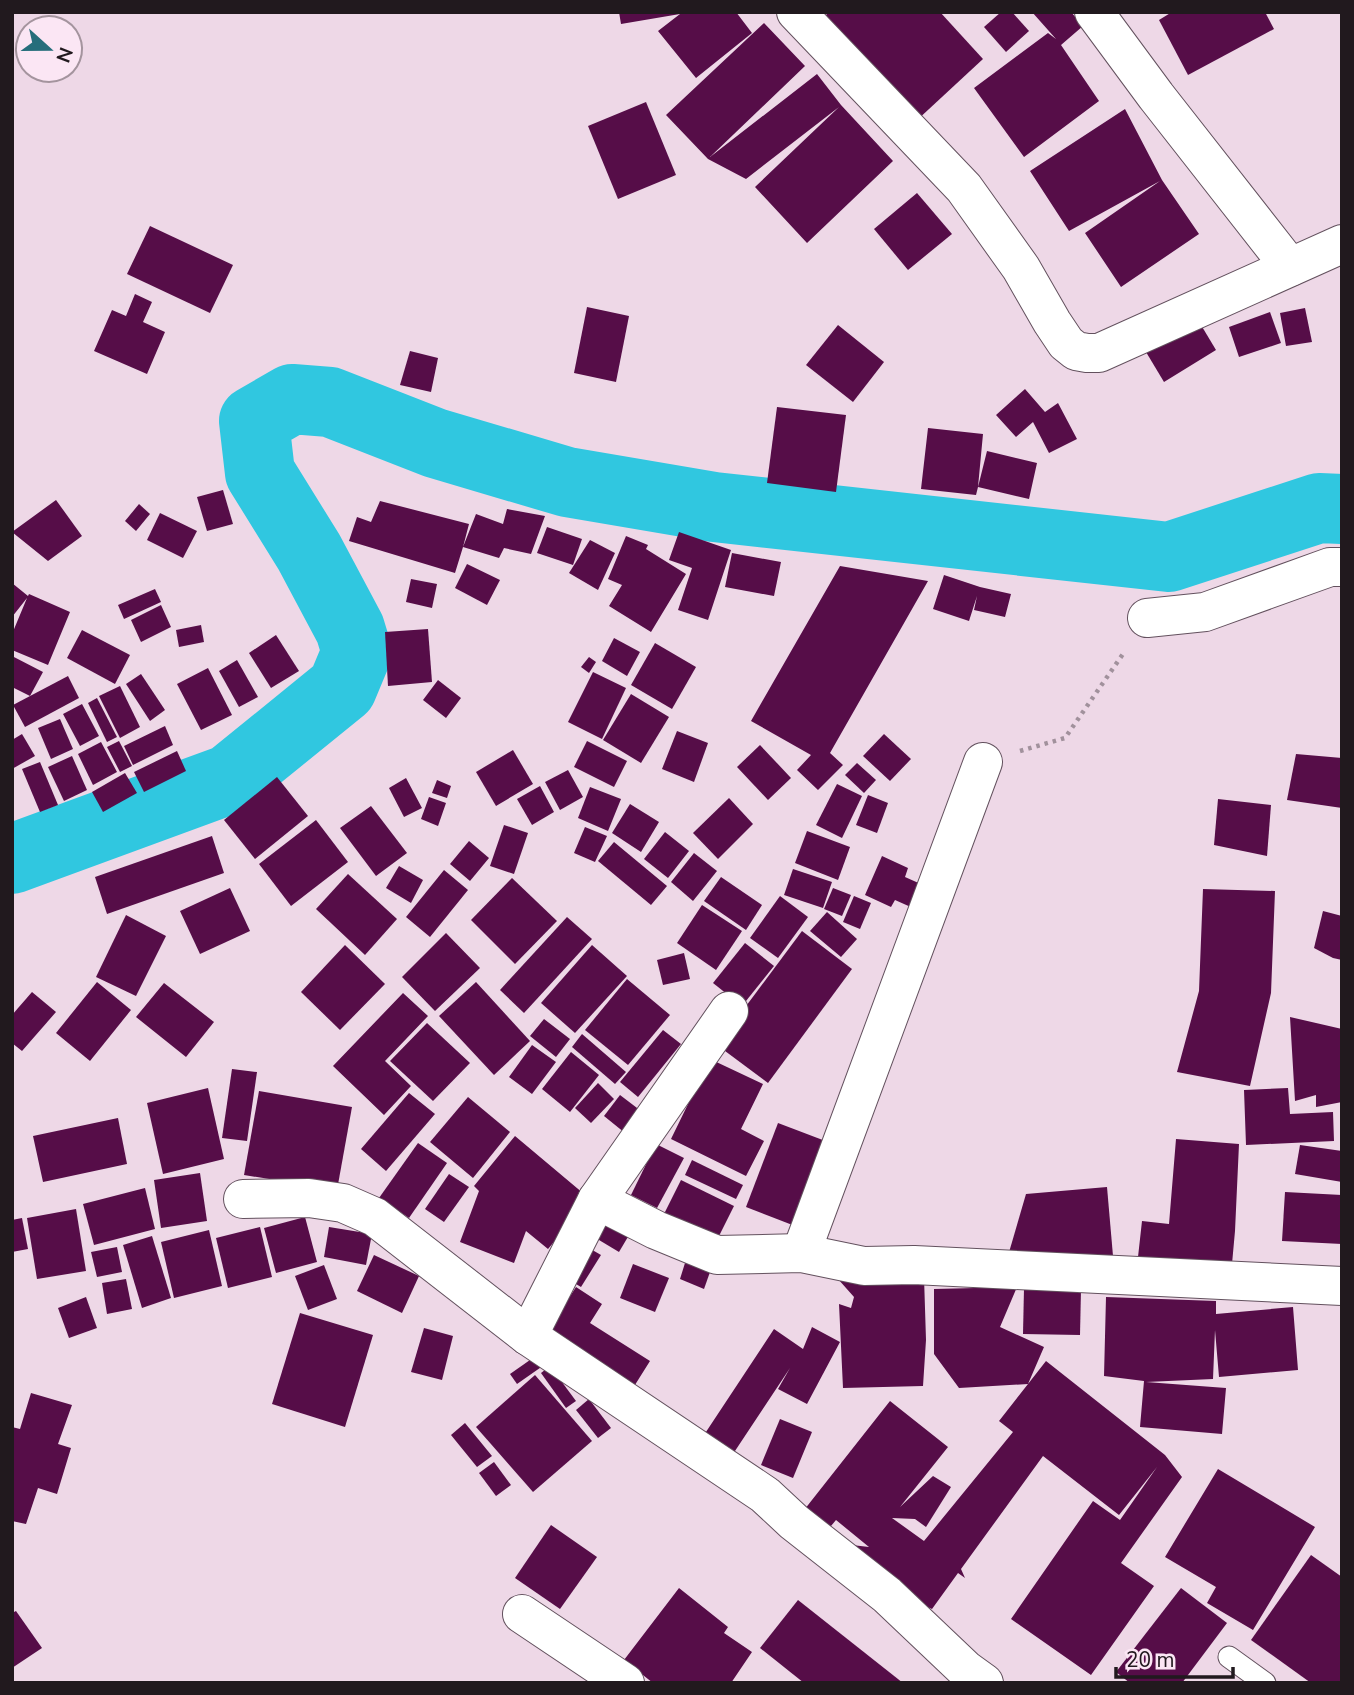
<svg xmlns="http://www.w3.org/2000/svg" width="1354" height="1695" font-family="'Nunito Sans',sans-serif">
  <rect width="100%" height="100%" fill="#eed8e7"/>
  <g fill="none" stroke-linecap="round" stroke-linejoin="round">
    <polyline stroke="#30c7e0" stroke-width="70" points="12,859 230,779 342,688 357,652 350,629 309,552 260,473 254,421 292,399 330,402 435,443 567,482 714,507 1169,557 1319,508 1342,509"/>
  </g>
  <g fill="#560d48">
    <polygon points="619,12 736,12 752,33 696,78 658,31 680,14 621,24"/>
    <polygon points="829,12 940,12 983,59 915,122 821,20"/>
    <polygon points="1001,12 1012,12 1029,31 1006,52 984,27"/>
    <polygon points="1032,12 1071,12 1083,26 1061,45 1099,101 1024,157 974,88 1048,33 1056,39"/>
    <polygon points="1172,12 1265,12 1274,29 1188,75 1159,20"/>
    <polygon points="764,23 805,66 710,157 817,74 841,105 893,161 807,243 755,187 839,107 746,179 708,159 666,115"/>
    <polygon points="646,102 676,175 618,199 588,126"/>
    <polygon points="1125,109 1162,180 1199,234 1121,287 1085,233 1160,181 1069,231 1030,171"/>
    <polygon points="917,193 952,234 908,270 874,229"/>
    <polygon points="150,226 233,265 210,313 127,274"/>
    <polygon points="135,294 152,302 143,322 165,332 147,374 94,351 112,310 126,316"/>
    <polygon points="587,307 629,316 616,382 574,373"/>
    <polygon points="1305,308 1312,342 1286,346 1280,313"/>
    <polygon points="1270,312 1281,343 1239,357 1229,327"/>
    <polygon points="1195,315 1216,350 1164,382 1143,347"/>
    <polygon points="838,325 884,362 853,402 806,365"/>
    <polygon points="410,351 438,358 431,392 400,385"/>
    <polygon points="1025,389 1045,412 1058,403 1077,439 1049,453 1033,422 1016,437 996,415"/>
    <polygon points="777,407 846,415 836,492 767,483"/>
    <polygon points="928,428 983,434 978,487 987,451 1037,463 1029,499 978,487 976,495 921,489"/>
    <polygon points="223,490 233,524 207,531 197,497"/>
    <polygon points="56,500 82,536 48,561 12,532"/>
    <polygon points="380,501 469,524 463,547 476,514 503,524 507,509 545,516 531,554 504,548 499,558 463,547 455,573 349,541 357,517 371,522"/>
    <polygon points="139,504 150,514 136,531 125,521"/>
    <polygon points="160,513 197,531 183,558 147,540"/>
    <polygon points="547,527 582,539 573,565 537,553"/>
    <polygon points="679,532 731,550 708,620 678,610 692,568 669,560"/>
    <polygon points="626,536 648,545 646,549 686,574 651,632 609,606 622,585 608,579"/>
    <polygon points="590,540 615,553 598,590 569,573"/>
    <polygon points="732,553 781,562 774,596 725,587"/>
    <polygon points="467,564 500,580 487,605 455,588"/>
    <polygon points="840,566 928,581 830,753 843,765 818,790 797,770 811,755 751,721"/>
    <polygon points="944,575 980,587 1011,594 1005,617 974,610 977,596 969,621 933,609"/>
    <polygon points="411,579 437,584 432,608 406,602"/>
    <polygon points="12,583 28,596 29,594 70,612 48,665 12,650 12,634 27,598 12,617"/>
    <polygon points="155,589 161,602 124,619 118,605"/>
    <polygon points="161,605 171,627 141,642 131,620"/>
    <polygon points="201,625 204,642 179,647 176,630"/>
    <polygon points="428,629 432,682 388,686 385,632"/>
    <polygon points="82,630 130,655 115,684 67,658"/>
    <polygon points="276,635 299,671 271,688 249,653"/>
    <polygon points="614,638 640,652 627,676 602,661"/>
    <polygon points="655,643 696,667 672,709 631,685"/>
    <polygon points="12,656 43,672 30,696 12,687"/>
    <polygon points="589,657 596,662 589,673 581,667"/>
    <polygon points="237,660 258,697 239,707 219,671"/>
    <polygon points="208,668 232,715 201,730 177,684"/>
    <polygon points="593,672 626,688 602,739 568,722"/>
    <polygon points="141,674 165,710 150,721 126,684"/>
    <polygon points="68,676 79,698 25,727 13,705"/>
    <polygon points="438,680 461,698 446,718 423,700"/>
    <polygon points="120,686 140,727 120,738 99,696"/>
    <polygon points="631,694 669,717 641,763 603,740"/>
    <polygon points="97,698 117,737 107,742 88,703"/>
    <polygon points="82,704 99,736 80,746 63,714"/>
    <polygon points="60,719 73,749 51,759 38,728"/>
    <polygon points="165,726 173,745 133,765 124,746"/>
    <polygon points="677,731 708,743 694,782 662,769"/>
    <polygon points="22,734 35,756 12,769 12,740"/>
    <polygon points="884,734 911,759 890,781 863,756"/>
    <polygon points="119,741 132,766 120,772 107,747"/>
    <polygon points="587,741 627,761 614,787 574,767"/>
    <polygon points="101,742 117,772 93,785 78,754"/>
    <polygon points="760,745 791,778 768,800 737,767"/>
    <polygon points="513,750 533,784 496,806 476,772"/>
    <polygon points="177,751 186,771 144,792 134,772"/>
    <polygon points="1296,754 1342,758 1342,808 1287,800"/>
    <polygon points="72,756 87,790 64,801 48,767"/>
    <polygon points="40,762 58,805 40,812 22,769"/>
    <polygon points="857,763 876,780 864,793 845,775"/>
    <polygon points="568,770 583,797 560,810 545,782"/>
    <polygon points="125,773 137,793 103,812 92,792"/>
    <polygon points="277,777 308,816 255,859 224,820"/>
    <polygon points="406,778 422,808 404,817 389,788"/>
    <polygon points="437,780 451,786 447,798 432,793"/>
    <polygon points="837,784 862,796 842,838 816,825"/>
    <polygon points="540,786 554,812 532,825 517,799"/>
    <polygon points="590,787 621,799 608,831 578,818"/>
    <polygon points="868,795 888,803 877,833 856,825"/>
    <polygon points="429,797 446,803 438,826 421,819"/>
    <polygon points="729,798 753,824 718,859 693,833"/>
    <polygon points="1218,799 1271,805 1267,856 1214,845"/>
    <polygon points="630,804 659,822 641,852 612,833"/>
    <polygon points="371,806 407,853 376,876 340,828"/>
    <polygon points="316,820 348,862 291,906 259,864"/>
    <polygon points="504,825 528,833 514,874 490,866"/>
    <polygon points="585,827 607,836 595,862 574,853"/>
    <polygon points="807,831 850,847 838,880 795,863"/>
    <polygon points="665,832 689,851 668,878 644,859"/>
    <polygon points="212,836 224,873 107,914 95,877"/>
    <polygon points="469,841 489,858 470,881 450,864"/>
    <polygon points="614,842 667,886 651,905 598,861"/>
    <polygon points="694,853 717,871 693,901 671,882"/>
    <polygon points="882,856 908,868 905,877 923,885 913,908 895,900 891,907 865,895"/>
    <polygon points="399,866 423,880 411,903 386,888"/>
    <polygon points="793,869 832,882 823,908 784,895"/>
    <polygon points="444,870 468,890 430,937 406,917"/>
    <polygon points="348,874 397,919 365,955 316,909"/>
    <polygon points="721,877 762,905 746,930 704,901"/>
    <polygon points="512,878 557,921 515,964 471,920"/>
    <polygon points="230,888 250,931 200,954 180,911"/>
    <polygon points="833,888 851,895 842,916 824,909"/>
    <polygon points="1203,889 1275,891 1271,993 1250,1086 1177,1072 1199,991"/>
    <polygon points="780,896 808,917 778,958 750,938"/>
    <polygon points="854,896 871,903 860,929 843,922"/>
    <polygon points="702,905 742,931 716,970 677,943"/>
    <polygon points="1323,911 1342,916 1342,960 1333,958 1314,948"/>
    <polygon points="827,912 857,939 841,957 810,931"/>
    <polygon points="126,915 166,936 136,996 96,977"/>
    <polygon points="567,917 592,939 524,1013 500,990"/>
    <polygon points="802,931 852,969 768,1083 717,1045"/>
    <polygon points="446,933 480,968 435,1011 402,977"/>
    <polygon points="745,943 774,966 742,1006 713,983"/>
    <polygon points="345,945 385,984 340,1030 301,992"/>
    <polygon points="592,945 627,976 575,1033 541,1003"/>
    <polygon points="684,953 690,979 663,985 657,960"/>
    <polygon points="627,979 670,1015 628,1065 585,1030"/>
    <polygon points="97,982 131,1010 90,1061 56,1033"/>
    <polygon points="476,982 530,1041 494,1075 439,1016"/>
    <polygon points="164,983 214,1022 186,1057 136,1017"/>
    <polygon points="32,992 56,1012 22,1051 12,1043 12,1015"/>
    <polygon points="403,993 428,1016 385,1061 411,1086 384,1115 333,1066"/>
    <polygon points="1290,1017 1342,1029 1342,1102 1316,1107 1316,1095 1295,1101"/>
    <polygon points="544,1019 570,1039 556,1057 530,1036"/>
    <polygon points="427,1023 470,1063 433,1101 390,1061"/>
    <polygon points="663,1030 681,1044 638,1097 620,1082"/>
    <polygon points="582,1034 626,1072 615,1084 572,1047"/>
    <polygon points="532,1045 556,1062 532,1094 509,1077"/>
    <polygon points="571,1052 599,1075 570,1112 542,1089"/>
    <polygon points="710,1059 763,1084 741,1129 764,1141 746,1176 671,1139"/>
    <polygon points="232,1069 257,1072 247,1141 222,1138"/>
    <polygon points="598,1083 614,1099 591,1123 575,1108"/>
    <polygon points="208,1088 224,1159 163,1174 147,1103"/>
    <polygon points="1288,1088 1290,1114 1333,1112 1334,1141 1246,1145 1244,1090"/>
    <polygon points="259,1091 352,1107 337,1190 244,1175"/>
    <polygon points="409,1093 435,1114 386,1171 361,1149"/>
    <polygon points="620,1095 641,1111 625,1133 604,1116"/>
    <polygon points="468,1097 510,1132 473,1178 430,1142"/>
    <polygon points="118,1118 127,1164 43,1182 33,1136"/>
    <polygon points="778,1123 828,1142 795,1226 746,1207"/>
    <polygon points="515,1136 590,1199 548,1249 526,1231 514,1263 460,1242 479,1191 474,1186"/>
    <polygon points="1176,1139 1239,1144 1235,1231 1231,1275 1137,1266 1142,1221 1169,1224"/>
    <polygon points="418,1143 447,1163 409,1218 379,1198"/>
    <polygon points="656,1144 684,1158 657,1208 631,1195"/>
    <polygon points="1300,1145 1342,1151 1342,1182 1295,1174"/>
    <polygon points="692,1160 743,1185 736,1199 685,1175"/>
    <polygon points="200,1173 207,1221 161,1228 154,1180"/>
    <polygon points="449,1174 469,1187 444,1222 425,1209"/>
    <polygon points="681,1180 734,1206 713,1248 660,1222"/>
    <polygon points="1107,1187 1113,1256 1005,1266 1026,1194"/>
    <polygon points="145,1188 155,1229 94,1245 83,1204"/>
    <polygon points="1285,1192 1342,1195 1342,1244 1282,1241"/>
    <polygon points="600,1204 635,1225 619,1252 584,1231"/>
    <polygon points="76,1209 86,1271 37,1279 27,1218"/>
    <polygon points="305,1217 317,1262 276,1273 264,1228"/>
    <polygon points="22,1218 28,1249 12,1252 12,1220"/>
    <polygon points="260,1227 272,1277 228,1288 216,1238"/>
    <polygon points="329,1227 372,1234 366,1265 324,1257"/>
    <polygon points="209,1230 222,1286 174,1298 161,1242"/>
    <polygon points="152,1236 171,1298 142,1308 123,1245"/>
    <polygon points="582,1244 601,1255 581,1287 564,1277"/>
    <polygon points="117,1247 122,1272 97,1277 91,1252"/>
    <polygon points="374,1255 419,1276 402,1313 357,1291"/>
    <polygon points="685,1263 710,1272 704,1289 680,1279"/>
    <polygon points="633,1264 669,1278 655,1312 620,1298"/>
    <polygon points="324,1265 337,1299 308,1310 295,1276"/>
    <polygon points="924,1277 926,1340 923,1386 843,1388 839,1304 851,1308 854,1297 838,1279"/>
    <polygon points="126,1279 132,1309 107,1314 102,1283"/>
    <polygon points="576,1287 602,1304 590,1323 650,1361 628,1396 542,1324 565,1304"/>
    <polygon points="1017,1287 1000,1327 1044,1347 1028,1384 1046,1361 1165,1455 1182,1477 1121,1563 1154,1586 1091,1675 1011,1619 1093,1501 1120,1520 1157,1467 1119,1515 1043,1456 961,1569 965,1578 958,1573 932,1609 890,1591 826,1542 869,1547 836,1520 821,1538 797,1519 890,1401 948,1447 900,1507 933,1476 951,1487 926,1527 915,1519 892,1518 924,1541 1013,1432 999,1421 1028,1384 959,1388 934,1354 934,1289"/>
    <polygon points="1024,1288 1081,1289 1080,1335 1023,1334"/>
    <polygon points="86,1297 97,1328 69,1338 58,1308"/>
    <polygon points="1106,1297 1216,1301 1216,1314 1293,1307 1298,1370 1219,1377 1215,1330 1213,1379 1146,1382 1226,1388 1222,1434 1140,1427 1144,1381 1104,1376"/>
    <polygon points="300,1313 373,1335 345,1427 272,1404"/>
    <polygon points="812,1327 840,1342 807,1404 778,1389 790,1368 729,1460 700,1441 774,1329 803,1349"/>
    <polygon points="424,1328 453,1336 442,1380 411,1372"/>
    <polygon points="540,1353 547,1363 517,1384 510,1374"/>
    <polygon points="550,1366 576,1401 566,1408 541,1373"/>
    <polygon points="535,1375 592,1441 533,1492 476,1427"/>
    <polygon points="31,1393 72,1405 58,1444 71,1448 57,1494 38,1488 26,1524 12,1521 12,1427 20,1429"/>
    <polygon points="589,1399 611,1428 598,1438 576,1410"/>
    <polygon points="780,1419 812,1432 793,1478 761,1465"/>
    <polygon points="465,1423 492,1456 477,1467 451,1435"/>
    <polygon points="494,1462 511,1485 496,1496 479,1473"/>
    <polygon points="1218,1469 1315,1527 1253,1630 1207,1603 1216,1587 1165,1557"/>
    <polygon points="551,1525 597,1557 560,1609 515,1578"/>
    <polygon points="1311,1555 1342,1577 1342,1683 1311,1683 1251,1640"/>
    <polygon points="679,1588 728,1627 724,1633 752,1652 731,1683 653,1683 624,1660"/>
    <polygon points="1181,1588 1227,1623 1182,1683 1130,1683 1116,1672"/>
    <polygon points="798,1600 903,1683 804,1683 760,1648"/>
    <polygon points="16,1611 42,1648 12,1668 12,1613"/>
  </g>
  <g fill="none" stroke-linecap="round" stroke-linejoin="round">
    <g stroke="#63515e" stroke-width="23">
      <polyline id="lane" points="1229,1657 1265,1683"/>
    </g>
    <g stroke="#63515e" stroke-width="40">
      <g id="street">
        <polyline points="796,12 964,188 1021,268 1052,322 1066,343 1076,351 1087,353 1099,353 1342,244"/>
        <polyline points="1094,12 1156,96 1290,267"/>
        <polyline points="1147,618 1205,612 1330,567 1342,567"/>
        <polyline points="243,1199 309,1198 343,1203 375,1217 528,1336 765,1495 794,1522 887,1595 966,1670 984,1683"/>
        <polyline points="597,1200 656,1230 717,1255 801,1253 864,1266 914,1265 1342,1286"/>
        <polyline points="801,1253 983,762"/>
        <polyline points="528,1336 597,1200 729,1011"/>
        <polyline points="522,1614 625,1683"/>
      </g>
    </g>
    <polyline stroke="#a1919c" stroke-width="4.5" stroke-dasharray="3.5 5" stroke-linecap="butt" points="1020,751 1065,738 1125,651"/>
    <use href="#lane" stroke="#fff" stroke-width="21"/>
    <use href="#street" stroke="#fff" stroke-width="38"/>
  </g>
  <rect width="1354" height="1695" fill="none" stroke="#21191e" stroke-width="28"/>
  <g transform="translate(49 49) rotate(111)"><circle r="33" fill="#fbe6f4" stroke="#a4949e" stroke-width="2"/>
  <path d="M0-5L12 26L0 18L-12 26Z" fill="#266e7b"/>
  <text y="-10" font-size="19" font-weight="bold" text-anchor="middle" fill="#21191e">N</text>
  </g>
  <path d="M1116 1667v10h117v-10" fill="none" stroke="#21191e" stroke-width="3.5"/>
  <text x="1126" y="1667" font-size="21" fill="#21191e" stroke="#fbe6f4" stroke-width="5" paint-order="stroke">20 m</text>
</svg>
